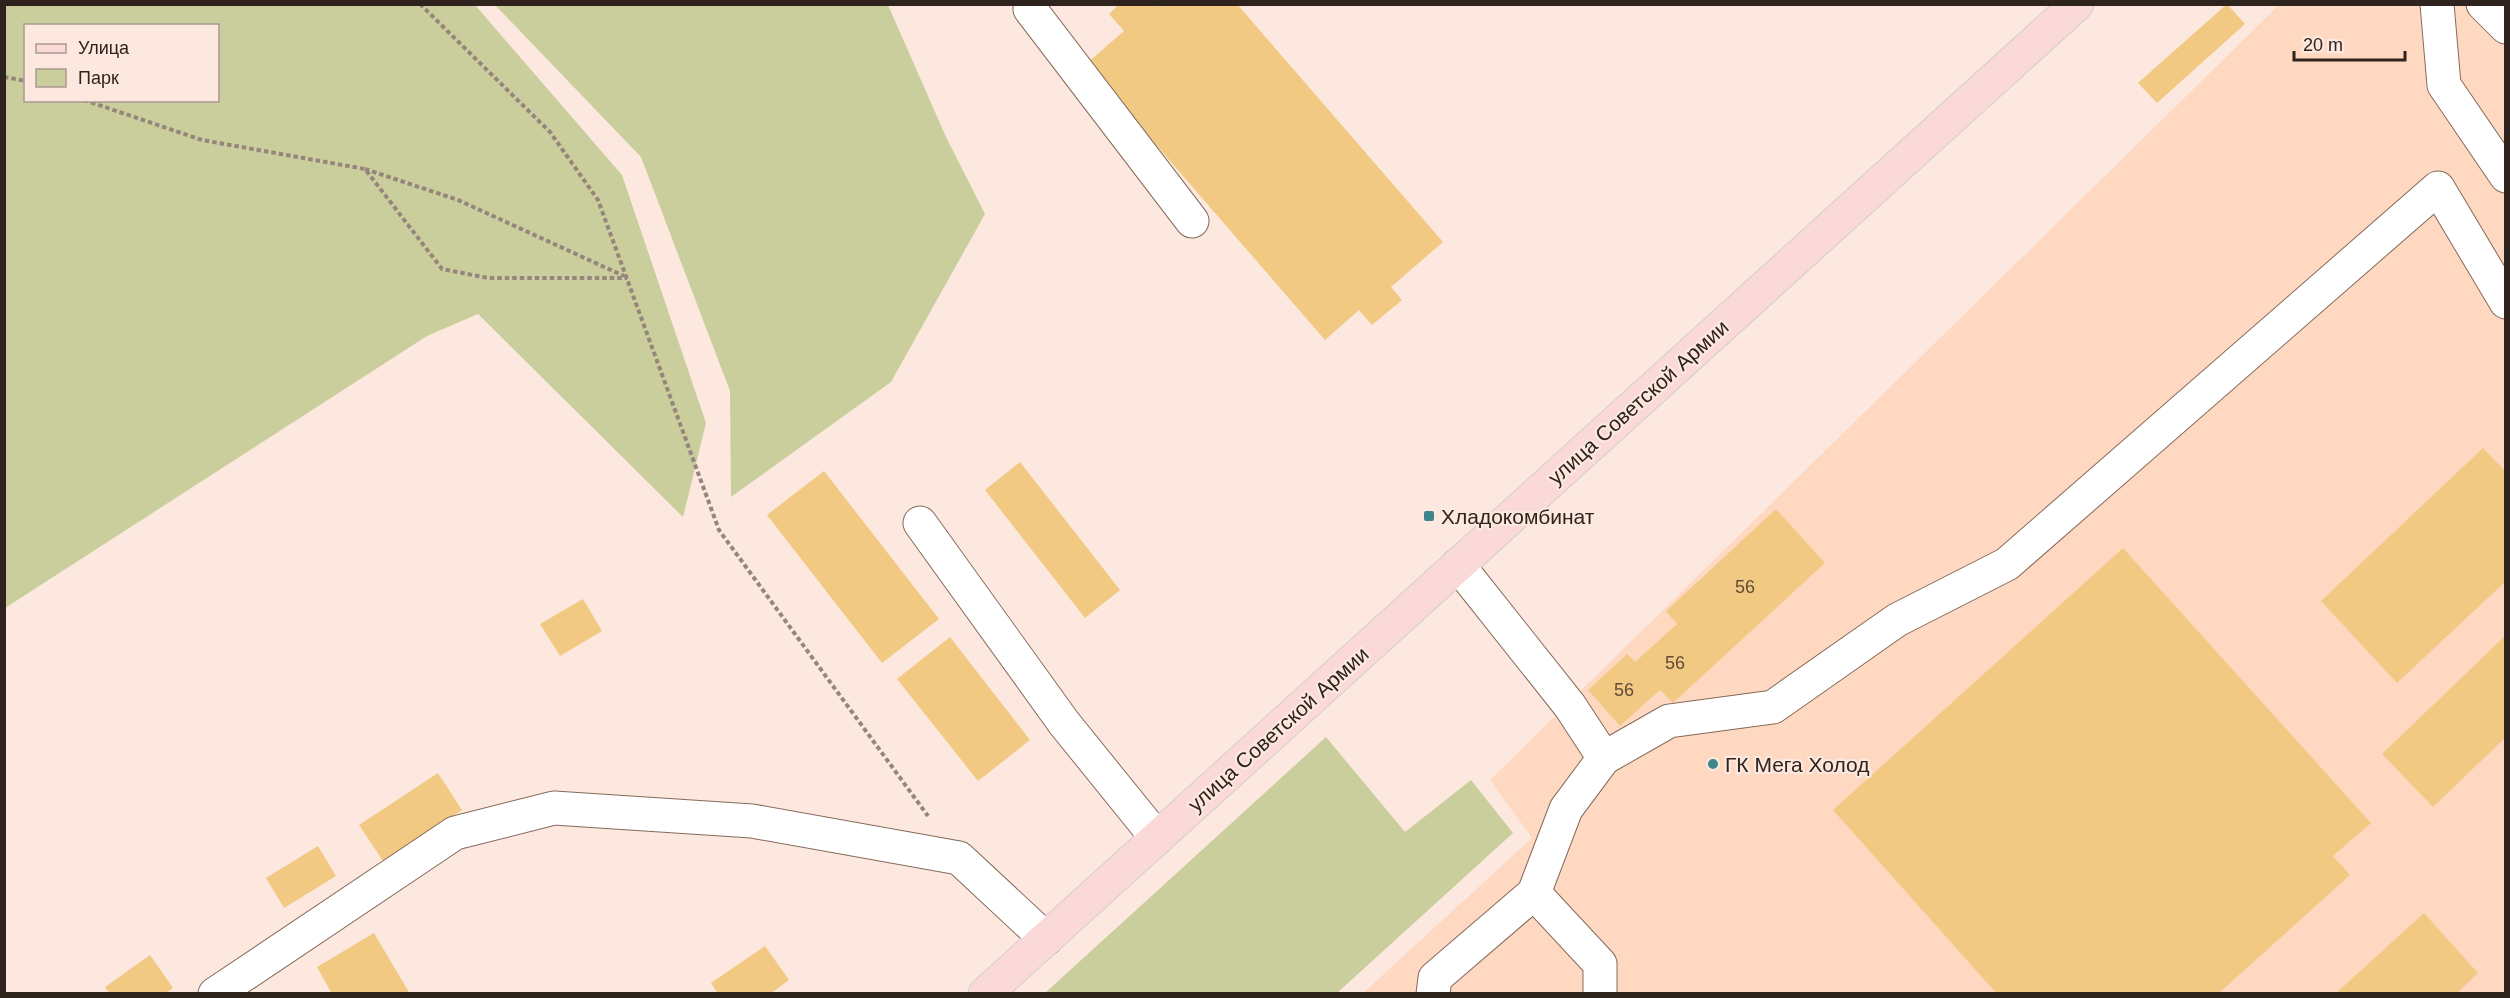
<svg xmlns="http://www.w3.org/2000/svg" width="2510" height="998" font-family="Helvetica,sans-serif">
  <rect width="100%" height="100%" fill="#fce8de"/>
  <polygon fill="#ffd8c2" points="2279,5 2505,5 2505,993 1362,994 1532,838 1490,780"/>
  <g fill="#cace9c" fill-rule="evenodd">
    <path d="M 5,4 L 475,5 L 622,175 L 706,423 L 683,517 L 478,314 L 427,336 L 5,608 ZM 26,26 L 218,26 L 218,100 L 26,100 Z"/>
    <polygon points="495,5 888,5 946,137 985,214 891,382 731,497 730,391 641,157"/>
    <polygon points="1326,737 1405,832 1471,780 1513,833 1337,993 1045,993"/>
  </g>
  <g fill="#f2c982">
    <polygon points="1119,4 1152,4 1154,7 1157,4 1237,4 1443,242 1391,287 1402,300 1372,325 1359,310 1325,340 1086,64 1124,31 1109,14"/>
    <polygon points="2227,4 2245,24 2157,103 2138,83"/>
    <polygon points="2483,448 2506,472 2506,581 2397,683 2321,601"/>
    <polygon points="1020,462 1120,590 1085,618 985,490"/>
    <polygon points="824,471 939,619 882,663 767,515"/>
    <polygon points="1776,509 1825,563 1673,703 1660,690 1620,726 1588,690 1627,654 1635,662 1677,624 1666,611"/>
    <polygon points="2123,548 2371,823 2333,856 2350,875 2218,994 1997,994 1833,810"/>
    <polygon points="583,599 602,631 560,656 540,624"/>
    <polygon points="2506,635 2506,737 2433,807 2382,754"/>
    <polygon points="950,637 1030,740 978,781 897,679"/>
    <polygon points="438,773 462,810 383,861 359,825"/>
    <polygon points="318,846 336,876 284,908 266,878"/>
    <polygon points="2424,913 2478,973 2456,994 2335,994"/>
    <polygon points="374,933 410,994 332,994 317,967"/>
    <polygon points="765,946 789,980 770,994 718,994 711,983"/>
    <polygon points="150,955 173,988 165,994 110,994 105,987"/>
  </g>
  <g fill="none" stroke-linecap="round" stroke-linejoin="round">
    <g stroke="#856a5a" stroke-width="35">
      <g id="minor">
        <polyline points="1031,4 1030,9 1192,221"/>
        <polyline points="2437,4 2444,85 2506,176"/>
        <polyline points="2483,4 2506,27"/>
        <polyline points="920,523 1064,723 1157,838"/>
        <polyline points="1458,565 1570,706 1604,758 1669,721 1773,707 1897,620 2007,564 2438,188 2506,302"/>
        <polyline points="1534,893 1600,964 1600,994"/>
        <polyline points="215,994 455,833 554,808 752,821 959,858 1046,939"/>
        <polyline points="1433,994 1435,978 1534,893 1566,809 1604,758"/>
      </g>
    </g>
    <g stroke="#d1cfcd" stroke-width="35">
      <polyline id="major" points="985,994 2077,4"/>
    </g>
    <g stroke="#95857d" stroke-width="4" stroke-dasharray="4.5 3" stroke-linecap="butt">
      <polyline points="420,4 550,132 598,200 719,530 928,816"/>
      <polyline points="4,77 26,81"/>
      <polyline points="84,100 202,140 365,169 442,269 488,278 627,278"/>
      <polyline points="365,169 458,200 624,276"/>
    </g>
    <use href="#minor" stroke="#fff" stroke-width="33"/>
    <use href="#major" stroke="#fad9d8" stroke-width="33"/>
  </g>
  <g fill="#3e858c" stroke="#fce8de" stroke-width="2">
    <rect x="1423" y="510" width="12" height="12" rx="3"/>
    <circle cx="1713" cy="764" r="6"/>
  </g>
  <g text-anchor="middle" dominant-baseline="central" stroke-width="4.5" stroke-linejoin="round" paint-order="stroke">
    <g font-size="18" fill="#604c36">
      <text x="1745" y="587">56</text>
      <text x="1675" y="663">56</text>
      <text x="1624" y="690">56</text>
    </g>
    <g font-size="21" fill="#2f231d" stroke="#fce8de">
      <text transform="translate(1638 402) rotate(-42)">улица Советской Армии</text>
      <text transform="translate(1278 729) rotate(-42)">улица Советской Армии</text>
    </g>
    <g font-size="21" fill="#2f231d" stroke="#fce8de" text-anchor="start">
      <text x="1441" y="516">Хладокомбинат</text>
      <text x="1725" y="764">ГК Мега Холод</text>
    </g>
  </g>
  <rect width="2510" height="998" fill="none" stroke="#2f231d" stroke-width="12"/>
  <rect x="24" y="24" width="195" height="78" fill="#fce8de" stroke="#aa9991" stroke-width="1.5"/>
  <rect x="36" y="44" width="30" height="9" fill="#fad9d8" stroke="#aa9991" stroke-width="1.5"/>
  <text x="78" y="54" font-size="18" fill="#2f231d">Улица</text>
  <rect x="36" y="69" width="30" height="18" fill="#cace9c" stroke="#aa9991" stroke-width="1.5"/>
  <text x="78" y="84" font-size="18" fill="#2f231d">Парк</text>
  <path d="M2294 51v9h111v-9" fill="none" stroke="#2f231d" stroke-width="3"/>
  <text x="2303" y="51" font-size="18" fill="#2f231d" stroke="#fce8de" stroke-width="4.5" paint-order="stroke">20 m</text>
</svg>
